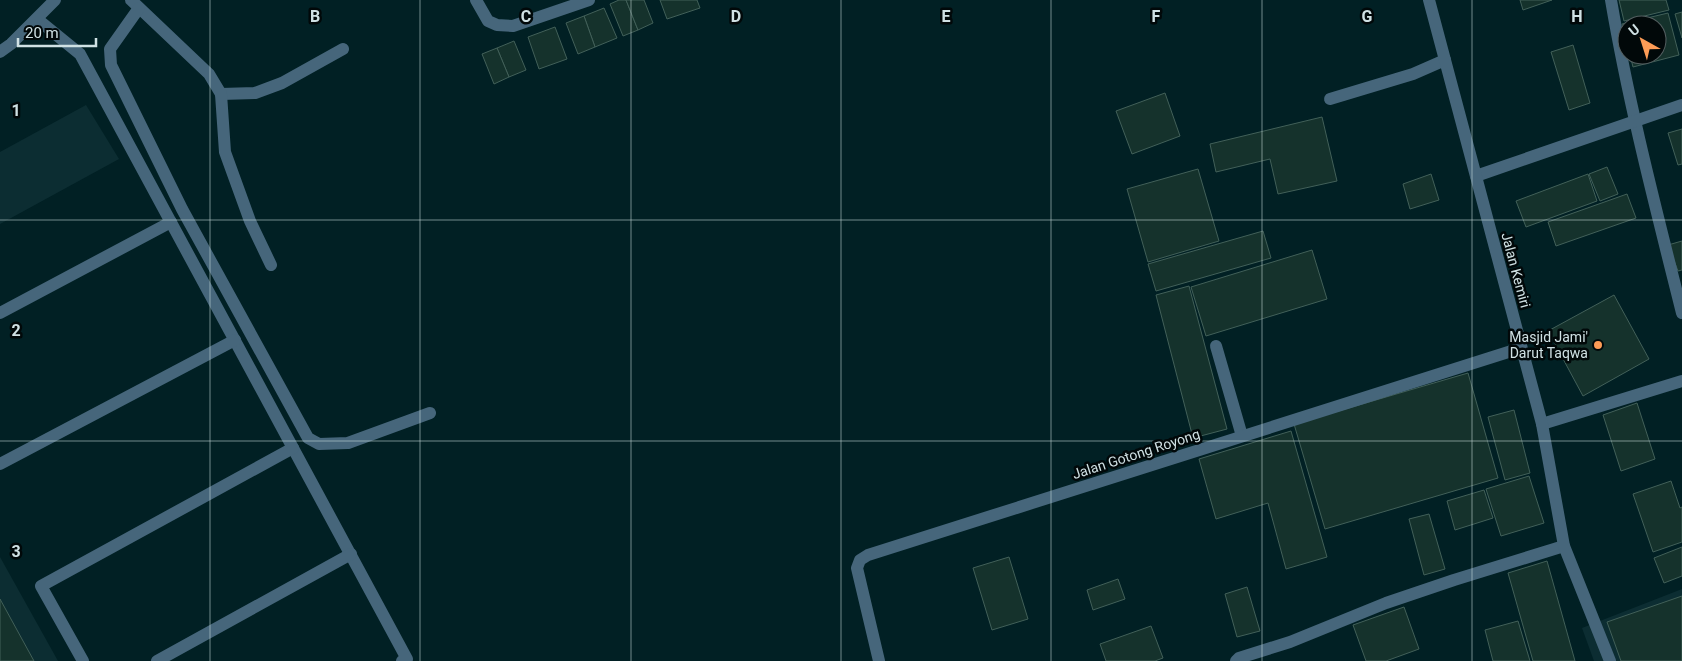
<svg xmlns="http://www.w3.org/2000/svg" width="1682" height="661" font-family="Roboto,sans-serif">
  <rect width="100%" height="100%" fill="#012024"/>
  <g fill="#0c2d32">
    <polygon points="86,105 119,159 0,224 0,152"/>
    <polygon points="0,557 58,661 0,661"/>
    <polygon points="1682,589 1682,661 1594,661 1582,628"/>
  </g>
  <g fill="#15322c" stroke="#426059">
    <polygon points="619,0 626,0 638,30 623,36 610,4"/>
    <polygon points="626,0 644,0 653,23 638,30"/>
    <polygon points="660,0 697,0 700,8 667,19"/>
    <polygon points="1520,0 1552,0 1523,10"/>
    <polygon points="1619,0 1666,0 1669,10 1624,21"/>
    <polygon points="604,8 617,38 595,47 584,16"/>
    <polygon points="1682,12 1682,38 1675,14"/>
    <polygon points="1668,13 1679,55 1633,67 1630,55 1657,55 1657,25 1627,25 1627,44 1622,24"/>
    <polygon points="584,16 595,47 578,54 566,23"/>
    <polygon points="555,27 567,59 539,69 528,37"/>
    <polygon points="514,41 526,70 509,77 497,48"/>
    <polygon points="1573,45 1590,103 1569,110 1551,52"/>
    <polygon points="497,48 509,77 494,84 482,54"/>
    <polygon points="1165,93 1180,136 1132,154 1116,111"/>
    <polygon points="1322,117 1337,181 1278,194 1270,159 1216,172 1210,144"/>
    <polygon points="1682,129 1682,164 1678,165 1668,133"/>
    <polygon points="1607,167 1618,194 1600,201 1589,174"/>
    <polygon points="1198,169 1219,241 1148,262 1127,189"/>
    <polygon points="1431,174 1439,200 1410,209 1403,184"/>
    <polygon points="1588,174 1597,201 1526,227 1516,201"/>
    <polygon points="1627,194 1636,218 1556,246 1548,222"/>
    <polygon points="1263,231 1271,258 1156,291 1148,264"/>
    <polygon points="1682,241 1682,270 1678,271 1668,245"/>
    <polygon points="1312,250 1327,299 1206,336 1191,287"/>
    <polygon points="1189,286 1227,429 1193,438 1156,295"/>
    <polygon points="1614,295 1649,359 1583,396 1548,331"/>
    <polygon points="1468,373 1498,478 1325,529 1294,424"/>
    <polygon points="1637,403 1655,459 1621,471 1603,415"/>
    <polygon points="1514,410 1530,473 1505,480 1488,417"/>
    <polygon points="1291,431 1327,557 1286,569 1268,503 1216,519 1199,459"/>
    <polygon points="1529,476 1544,523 1501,536 1486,489"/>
    <polygon points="1671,481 1680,508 1682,507 1682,542 1653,552 1633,494"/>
    <polygon points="1484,490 1493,518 1455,530 1447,501"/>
    <polygon points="1429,514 1445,569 1424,575 1409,519"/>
    <polygon points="1682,547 1682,576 1664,583 1654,558"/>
    <polygon points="1009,557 1028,619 992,630 973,568"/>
    <polygon points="1547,561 1575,661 1533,661 1508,573"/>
    <polygon points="1118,579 1125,599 1093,610 1087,590"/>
    <polygon points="1247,587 1260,631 1237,637 1225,594"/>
    <polygon points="1682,596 1682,661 1621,661 1607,622"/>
    <polygon points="0,599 34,661 0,661"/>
    <polygon points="1404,607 1419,649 1386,661 1366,661 1353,625"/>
    <polygon points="1518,621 1530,661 1493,661 1485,630"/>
    <polygon points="1151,626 1163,658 1155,661 1106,661 1100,644"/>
  </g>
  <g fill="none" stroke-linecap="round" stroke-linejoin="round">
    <g stroke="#46667b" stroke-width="12">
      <polyline points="221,94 255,93 282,83 343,49"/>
      <polyline points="1216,346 1242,436"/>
    </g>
    <g stroke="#46667b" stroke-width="12">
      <polyline points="131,0 209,74 221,94 225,152 250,221 271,265"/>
      <polyline points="476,0 488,21 497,25 513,26 589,0"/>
      <path d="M 1611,0 C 1629,106 1656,209 1682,313"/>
      <polyline points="139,8 110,49 111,65 182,209 308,438 319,444 348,443 430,413"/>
      <polyline points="37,19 80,54 407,659 402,661"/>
      <polyline points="1330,99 1413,74 1445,60"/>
      <polyline points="1476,176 1682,105"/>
      <polyline points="0,313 171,222"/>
      <polyline points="1542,424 1682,381"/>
      <polyline points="0,464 235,340"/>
      <polyline points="83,661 41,586 293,448"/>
      <polyline points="157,661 351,554"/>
      <polyline points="879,661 857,568 860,560 868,555 1521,348"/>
      <polyline points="1236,661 1239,658 1290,642 1386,603 1454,580 1564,546"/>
    </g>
    <g stroke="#46667b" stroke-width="12">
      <polyline points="1429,0 1542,424 1564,546 1610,661"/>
      <polyline points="0,52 11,44 55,0"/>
    </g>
  </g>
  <path fill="none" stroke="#d0e1e4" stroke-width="1" stroke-opacity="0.55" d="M 210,0 L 210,661M 420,0 L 420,661M 631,0 L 631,661M 841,0 L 841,661M 1051,0 L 1051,661M 1262,0 L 1262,661M 1472,0 L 1472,661M 0,220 L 1682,220M 0,441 L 1682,441"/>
  <circle fill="#fd9c56" stroke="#010809" stroke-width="2" cx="1598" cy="345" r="5"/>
  <g text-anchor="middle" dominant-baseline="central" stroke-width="5" stroke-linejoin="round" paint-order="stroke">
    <g font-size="14" fill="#d0e1e4" stroke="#010809">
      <text transform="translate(1516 270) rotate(75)">Jalan Kemiri</text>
      <text transform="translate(1136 454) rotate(-18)">Jalan Gotong Royong</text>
    </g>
    <g font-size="14" fill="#d0e1e4" stroke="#010809" text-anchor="end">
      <text x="1588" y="337">Masjid Jami'<tspan x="1588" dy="16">Darut Taqwa</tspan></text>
    </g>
  </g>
  <g font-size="16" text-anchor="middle" font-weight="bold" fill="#d0e1e4" stroke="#010809" stroke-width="5" stroke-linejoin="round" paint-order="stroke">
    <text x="315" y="22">B</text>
    <text x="526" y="22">C</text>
    <text x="736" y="22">D</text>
    <text x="946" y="22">E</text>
    <text x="1156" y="22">F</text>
    <text x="1367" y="22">G</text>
    <text x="1577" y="22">H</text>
    <text x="16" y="116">1</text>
    <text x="16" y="336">2</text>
    <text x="16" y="557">3</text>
  </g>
  <g transform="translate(1642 40) rotate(321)"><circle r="24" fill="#010809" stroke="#545f61"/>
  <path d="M0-4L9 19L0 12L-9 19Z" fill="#fd9c56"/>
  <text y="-8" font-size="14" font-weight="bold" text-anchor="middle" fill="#d0e1e4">U</text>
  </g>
  <path d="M18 38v8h78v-8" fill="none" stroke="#d0e1e4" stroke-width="2.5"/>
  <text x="25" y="38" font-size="15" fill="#d0e1e4" stroke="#010809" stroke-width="4" paint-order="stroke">20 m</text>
</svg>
